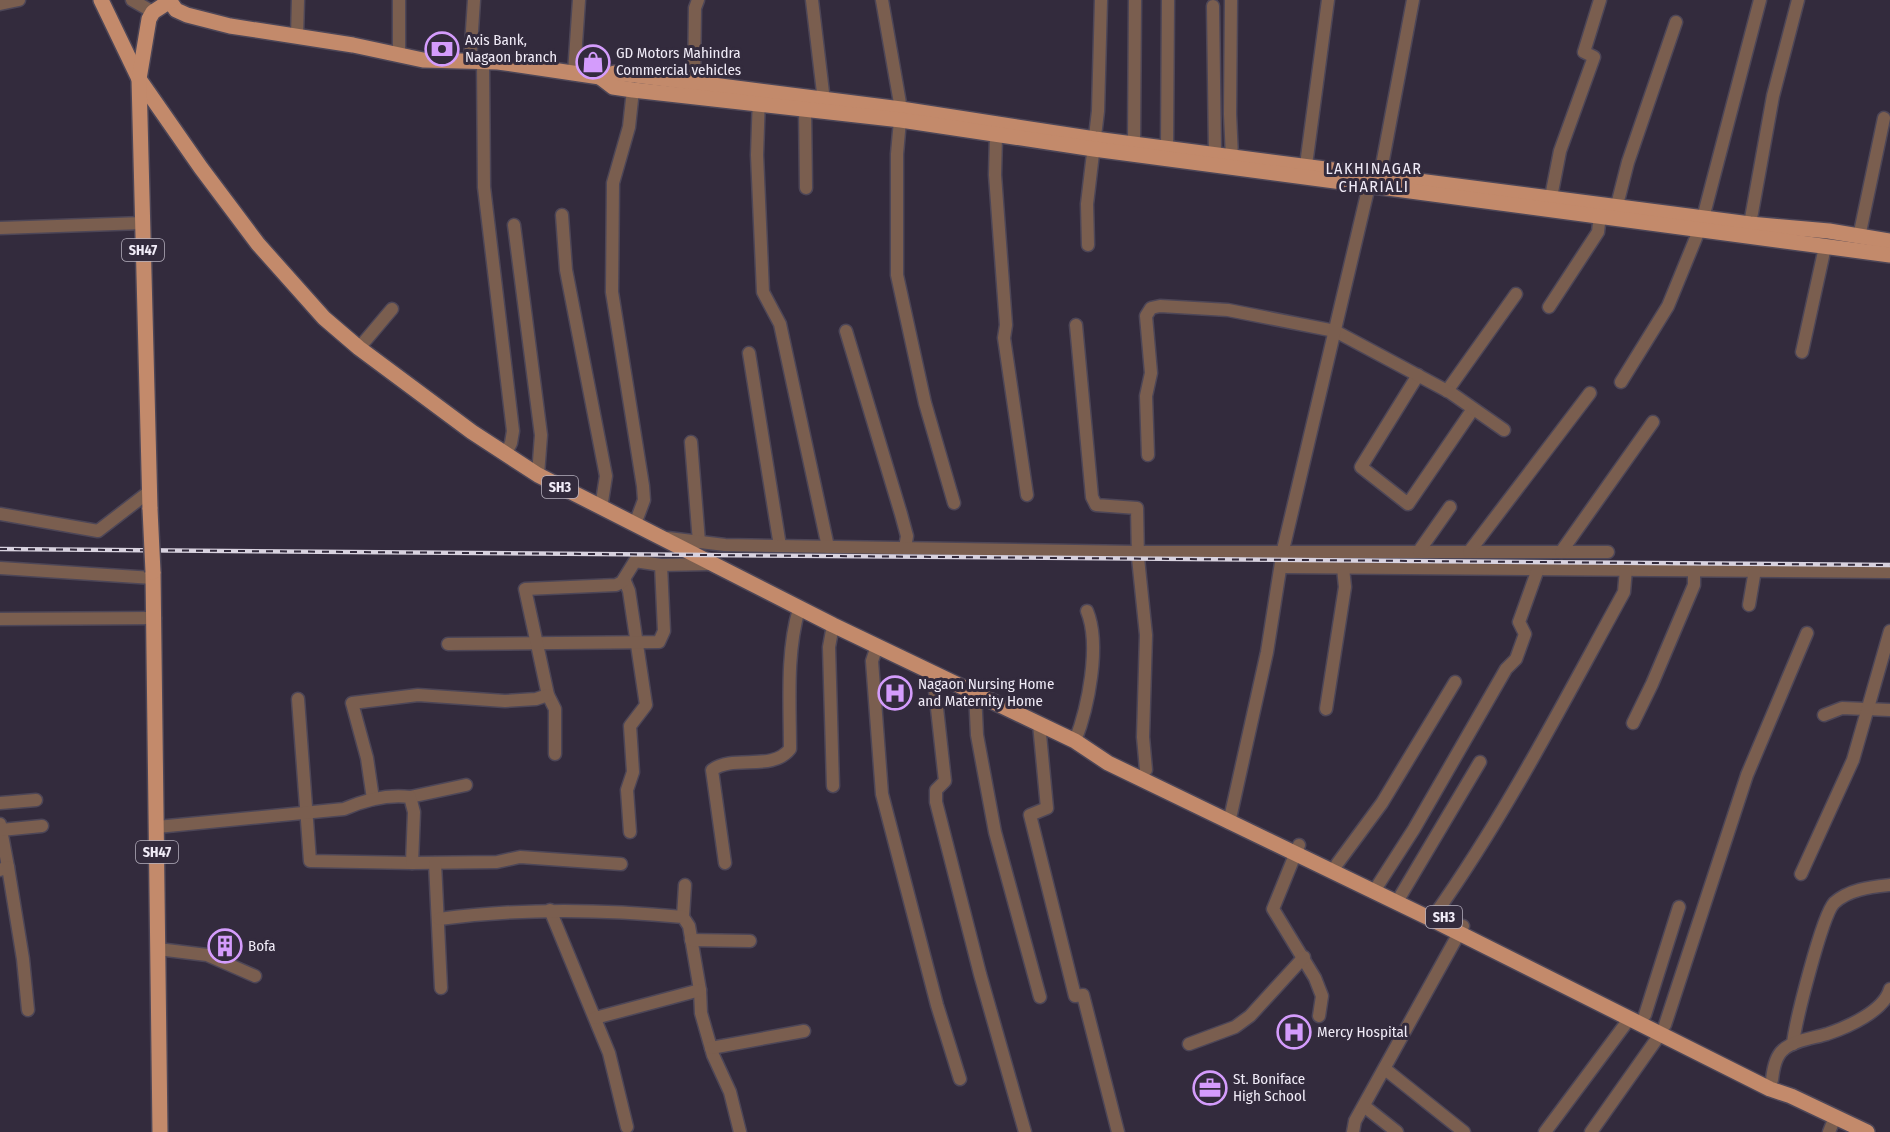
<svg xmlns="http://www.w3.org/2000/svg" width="1890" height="1132" font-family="'Fira Sans Condensed',sans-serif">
  <rect width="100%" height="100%" fill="#332b3d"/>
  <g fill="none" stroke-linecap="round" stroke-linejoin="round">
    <g stroke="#4d4657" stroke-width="15">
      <g id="minor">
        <polyline points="132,0 153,12"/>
        <polyline points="812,0 824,101"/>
        <polyline points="882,0 901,109 897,154 897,275 925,403 954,503"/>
        <polyline points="1231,0 1230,114 1232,157"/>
        <polyline points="0,4 19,0"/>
        <polyline points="1213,6 1215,154"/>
        <polyline points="297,36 298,0"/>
        <polyline points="399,55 399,0"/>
        <polyline points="470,61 474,0"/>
        <polyline points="483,61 484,187 513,431 511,443 505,455"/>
        <polyline points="574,73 579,0"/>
        <polyline points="694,83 695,8 698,0"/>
        <polyline points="633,90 629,127 613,183 612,292 643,486 644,500 635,524"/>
        <polyline points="759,96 757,155 763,292 780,324 828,547"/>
        <polyline points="805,109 806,188"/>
        <polyline points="996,136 995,175 1006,325 1004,338 1027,495"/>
        <polyline points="1134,143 1135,0"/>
        <polyline points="1167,148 1168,0"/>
        <polyline points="1306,165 1328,0"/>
        <polyline points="1380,176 1413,0"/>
        <polyline points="1551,197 1560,151 1594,57 1584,52 1600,0"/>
        <polyline points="1617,205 1628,162 1676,22"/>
        <polyline points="562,215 566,270 606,476 601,508"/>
        <polyline points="1703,218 1760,0"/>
        <polyline points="1750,224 1773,96 1798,0"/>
        <polyline points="514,225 541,435 538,475"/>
        <polyline points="0,228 143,223"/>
        <polyline points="1859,237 1884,118"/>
        <polyline points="1088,245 1087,204 1098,111 1101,0"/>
        <polyline points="1549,307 1598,232 1600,215"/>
        <polyline points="1076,325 1092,497 1096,505 1137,508 1138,558 1146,635 1143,737 1146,770"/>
        <polyline points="846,331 901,514 907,536 905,548"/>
        <polyline points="359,348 392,309"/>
        <polyline points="1802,352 1825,247"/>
        <polyline points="749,353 780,546"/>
        <polyline points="1418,375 1361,467 1408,504 1473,409"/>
        <polyline points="1621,382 1668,306 1700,228"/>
        <polyline points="1447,391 1516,294"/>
        <polyline points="691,442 699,542"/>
        <polyline points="1148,455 1146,396 1151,373 1146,316 1151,308 1160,306 1228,310 1335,331 1451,393 1504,430"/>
        <polyline points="0,514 98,531 150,491"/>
        <polyline points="668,538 725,545 1135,552 1608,552"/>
        <polyline points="1419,551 1450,507"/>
        <polyline points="1469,552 1590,393"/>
        <polyline points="1561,552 1653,422"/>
        <polyline points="1282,567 1890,572"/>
        <polyline points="0,568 153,578"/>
        <polyline points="624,579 629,591 646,705 630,726 633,772 627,790 630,832"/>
        <polyline points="1749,605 1755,570"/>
        <polyline points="0,619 155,618"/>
        <polyline points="833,625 829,647 833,786"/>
        <polyline points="448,644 659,642 664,631 661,565"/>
        <polyline points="877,646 872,661 882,794 937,1005 960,1079"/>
        <polyline points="933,672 945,781 936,790 936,802 980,974 1025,1132"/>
        <polyline points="975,692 977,735 995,832 1040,997"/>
        <polyline points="298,699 310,861 412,863"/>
        <polyline points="1326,709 1345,587 1343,568"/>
        <polyline points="1824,715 1842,708 1890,710"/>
        <polyline points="1633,723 1652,684 1694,585 1694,570"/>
        <polyline points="1039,724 1047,808 1030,815 1075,996 1083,995 1118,1132"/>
        <path d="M 1075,741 C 1088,708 1101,645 1087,611"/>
        <polyline points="555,754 555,709 548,695 525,589 616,585 622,582 635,561 661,565 710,564"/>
        <polyline points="410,797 466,785"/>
        <polyline points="373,799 367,758 352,703 418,695 505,701 536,699 548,695"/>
        <polyline points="0,803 36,800"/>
        <polyline points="1229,823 1267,652 1283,550 1371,177"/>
        <polyline points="0,824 8,867"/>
        <path d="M 157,827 L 344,809 C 365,800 387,794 410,797 L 414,812 L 412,863 L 497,862 L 520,857 L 621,864"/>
        <polyline points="1,830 42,826"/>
        <polyline points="1299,845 1273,909 1315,978 1322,996 1319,1016"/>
        <polyline points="435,863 441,988"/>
        <path d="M 725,863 L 712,770 C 734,754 772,772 790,749 C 790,703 786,653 799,609"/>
        <polyline points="1337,864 1382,803 1455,682"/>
        <polyline points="0,870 8,867 23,959 28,1010"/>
        <polyline points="1801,874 1853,760 1890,631"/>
        <polyline points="1378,885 1414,829 1506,669 1516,659 1525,634 1519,622 1538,569"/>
        <polyline points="1401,895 1480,762"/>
        <polyline points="550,910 609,1053 627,1127"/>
        <path d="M 1436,913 C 1508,811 1564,701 1624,592 L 1626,569"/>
        <polyline points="683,917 685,885"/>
        <path d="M 439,919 C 520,908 601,909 683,917 L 689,926 L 700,990 L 701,1013 L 713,1055 L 730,1092 L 740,1132"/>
        <polyline points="691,940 750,941"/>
        <polyline points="158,949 207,955 255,976"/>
        <polyline points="1645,1015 1679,907"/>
        <polyline points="595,1018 700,990"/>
        <polyline points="1665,1025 1747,775 1807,633"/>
        <polyline points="1189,1044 1235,1027 1250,1016 1304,957"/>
        <path d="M 1793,1044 C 1795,1023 1822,916 1834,903 C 1849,889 1871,887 1890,885"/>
        <polyline points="711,1048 804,1031"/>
        <polyline points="1385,1069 1464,1132"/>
        <path d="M 1772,1080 C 1773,1070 1776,1056 1783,1050 C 1794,1040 1814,1038 1827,1034 C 1848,1027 1884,1011 1890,989"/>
        <polyline points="1364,1106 1397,1132"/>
        <polyline points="1353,1132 1355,1121 1463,926"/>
        <polyline points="1545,1132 1630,1018"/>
        <polyline points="1591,1132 1661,1033"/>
        <polyline points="1829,1132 1835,1117"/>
      </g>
    </g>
    <g stroke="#4d4657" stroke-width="18">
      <g id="major">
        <polyline points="101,0 139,79 201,168 258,244 324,318 359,348 472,432 538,475 833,625 1075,741 1108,763 1431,919 1770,1089 1791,1096 1867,1132"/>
        <polyline points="169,0 176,10 187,15 230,26 353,45 423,60 498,62 600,77 615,73 635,75 901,109 1095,139 1750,224 1829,231 1890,241"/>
        <polyline points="600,77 613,87 633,90 901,120 1094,149 1890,255"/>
        <polyline points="150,509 139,79 149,19 153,12 170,1"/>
        <polyline points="153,572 160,1132"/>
      </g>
    </g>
    <use href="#minor" stroke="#7a5e4f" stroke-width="12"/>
    <use href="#major" stroke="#c38a6b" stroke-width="15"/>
    <g stroke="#d8d2df" stroke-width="4.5">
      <polyline id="rail" points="0,549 1890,565"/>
    </g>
    <use href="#rail" stroke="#332b3d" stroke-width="2" stroke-dasharray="7" stroke-linecap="butt"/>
    <g stroke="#4d4657" stroke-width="18" stroke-linecap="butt">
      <polyline id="major-bridge" points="150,509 153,572"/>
    </g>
    <use href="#major-bridge" stroke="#c38a6b" stroke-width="15"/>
  </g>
  <defs>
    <g id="bank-ring" transform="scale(1.725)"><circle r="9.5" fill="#332b3d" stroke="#d49cfc" stroke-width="1.5"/><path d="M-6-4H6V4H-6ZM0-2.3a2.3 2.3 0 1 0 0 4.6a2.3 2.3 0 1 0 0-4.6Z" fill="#d49cfc"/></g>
    <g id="shop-ring" transform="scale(1.725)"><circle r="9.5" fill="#332b3d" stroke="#d49cfc" stroke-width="1.5"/><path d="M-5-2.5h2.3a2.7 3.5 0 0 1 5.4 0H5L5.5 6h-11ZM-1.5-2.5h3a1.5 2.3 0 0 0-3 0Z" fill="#d49cfc"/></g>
    <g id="hospital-ring" transform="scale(1.725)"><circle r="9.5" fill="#332b3d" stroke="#d49cfc" stroke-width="1.5"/><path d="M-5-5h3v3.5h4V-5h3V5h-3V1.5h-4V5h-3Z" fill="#d49cfc"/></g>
    <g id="building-ring" transform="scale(1.725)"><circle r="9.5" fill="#332b3d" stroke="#d49cfc" stroke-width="1.5"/><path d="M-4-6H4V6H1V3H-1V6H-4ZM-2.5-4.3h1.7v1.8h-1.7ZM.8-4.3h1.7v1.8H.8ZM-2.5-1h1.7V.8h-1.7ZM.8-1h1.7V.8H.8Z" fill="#d49cfc"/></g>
    <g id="office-ring" transform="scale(1.725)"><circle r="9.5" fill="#332b3d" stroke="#d49cfc" stroke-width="1.5"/><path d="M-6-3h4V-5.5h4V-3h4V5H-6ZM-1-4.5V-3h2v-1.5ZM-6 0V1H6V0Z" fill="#d49cfc"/></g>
  </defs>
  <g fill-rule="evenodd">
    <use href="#bank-ring" x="442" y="49"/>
    <use href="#shop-ring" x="593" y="62"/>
    <use href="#hospital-ring" x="895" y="693"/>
    <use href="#building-ring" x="225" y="946"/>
    <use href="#hospital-ring" x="1294" y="1032"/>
    <use href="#office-ring" x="1210" y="1088"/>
  </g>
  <g text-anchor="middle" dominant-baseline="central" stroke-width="6" stroke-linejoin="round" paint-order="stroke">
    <g fill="#332b3d" stroke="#b7b1bf" stroke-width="1.5">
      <rect x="122" y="239" width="42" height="22" rx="4.5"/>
      <rect x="542" y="476" width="36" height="22" rx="4.5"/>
      <rect x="136" y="841" width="42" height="22" rx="4.5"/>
      <rect x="1426" y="906" width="36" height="22" rx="4.5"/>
    </g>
    <g font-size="14" font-weight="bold" fill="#f0ebf7">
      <text x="143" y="250">SH47</text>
      <text x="560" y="487">SH3</text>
      <text x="157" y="852">SH47</text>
      <text x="1444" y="917">SH3</text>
    </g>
    <g font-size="15" fill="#f0ebf7" stroke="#332b3d" text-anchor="start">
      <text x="465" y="40">Axis Bank,<tspan x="465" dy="17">Nagaon branch</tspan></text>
      <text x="616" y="53">GD Motors Mahindra<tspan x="616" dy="17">Commercial vehicles</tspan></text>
      <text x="918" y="684">Nagaon Nursing Home<tspan x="918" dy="17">and Maternity Home</tspan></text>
      <text x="248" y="946">Bofa</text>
      <text x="1317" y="1032">Mercy Hospital</text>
      <text x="1233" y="1079">St. Boniface<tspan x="1233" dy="17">High School</tspan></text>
    </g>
    <g font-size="16" letter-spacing="1.5" fill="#f0ebf7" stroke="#332b3d">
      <text x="1374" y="168">LAKHINAGAR<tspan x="1374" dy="18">CHARIALI</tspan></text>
    </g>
  </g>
</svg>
